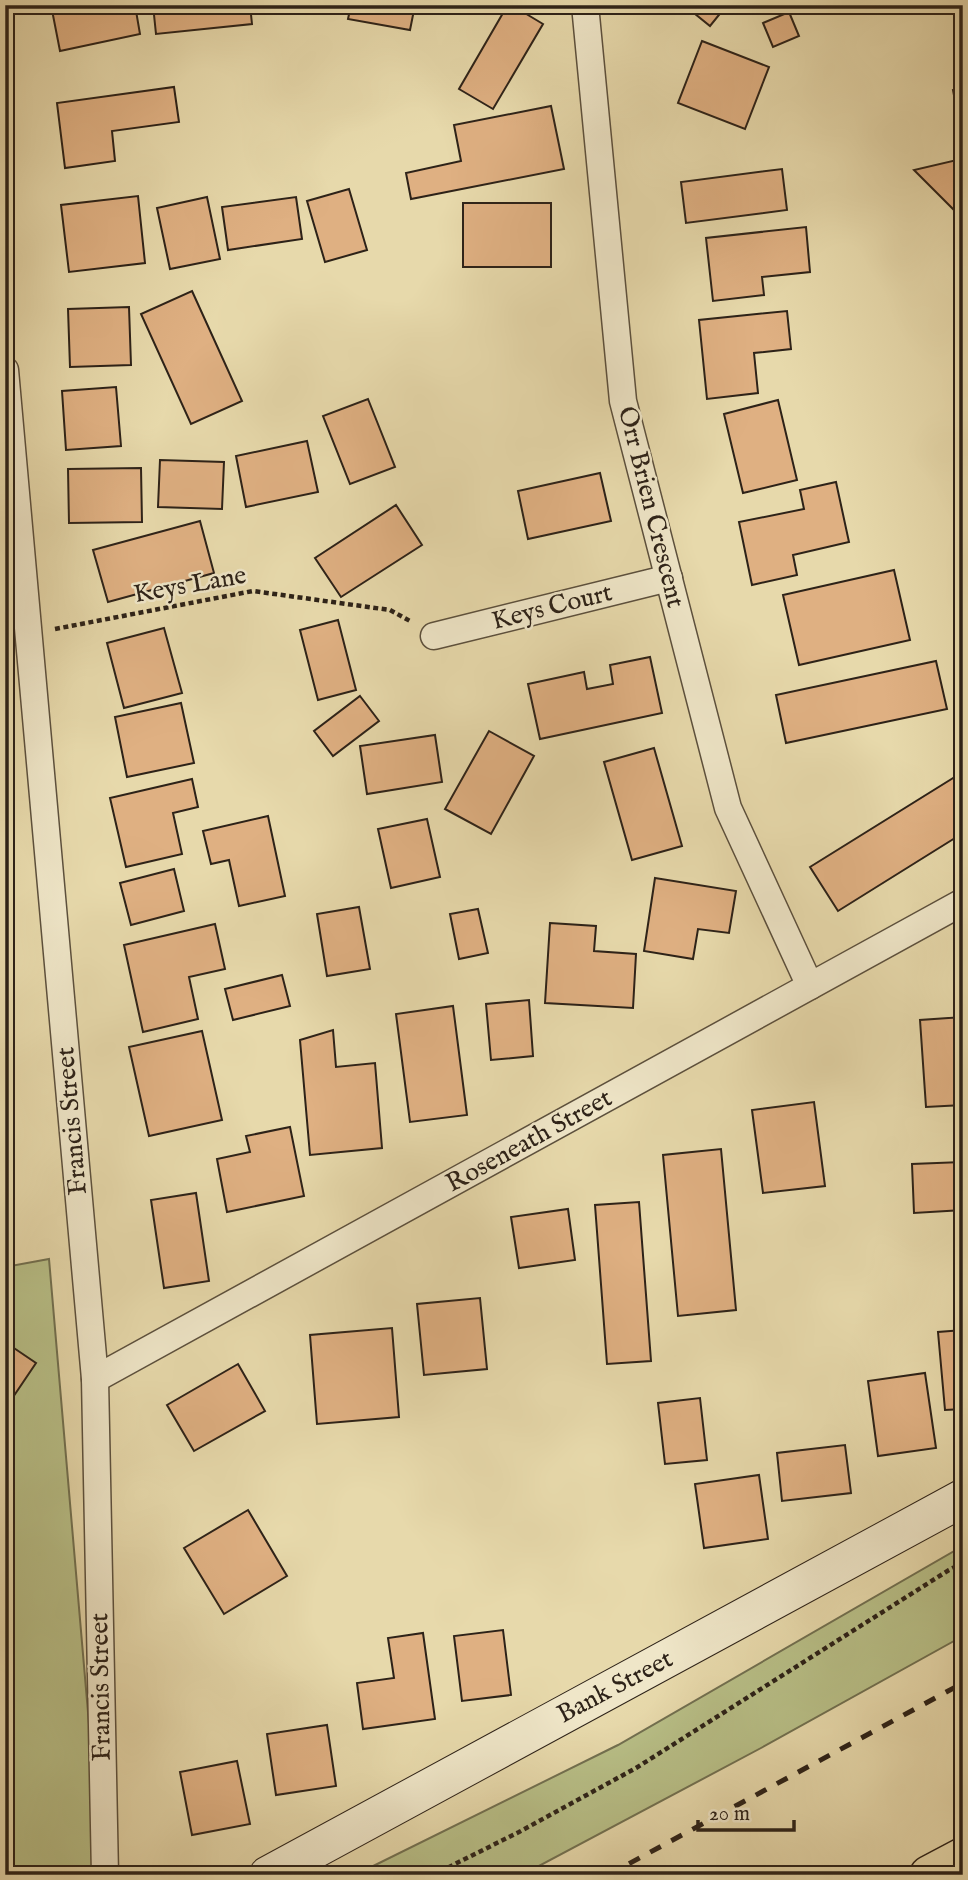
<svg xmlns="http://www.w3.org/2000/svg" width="968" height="1880" font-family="'IM FELL English',serif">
  <rect width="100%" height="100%" fill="#e7d9ab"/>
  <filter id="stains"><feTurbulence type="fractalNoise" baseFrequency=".00286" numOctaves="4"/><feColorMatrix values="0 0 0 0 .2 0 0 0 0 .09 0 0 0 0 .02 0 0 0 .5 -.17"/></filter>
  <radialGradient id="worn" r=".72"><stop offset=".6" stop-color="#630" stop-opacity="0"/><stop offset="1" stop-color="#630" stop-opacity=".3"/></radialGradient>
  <g fill="#b8bf87" stroke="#727050" stroke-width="2">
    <polygon points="49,1259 102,1875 5,1875 5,1267"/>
    <polygon points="963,1546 963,1636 761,1748 522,1875 355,1875 618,1745"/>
  </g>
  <g fill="#dfb082" stroke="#2d2218" stroke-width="2">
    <polygon points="51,5 135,5 140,34 60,51"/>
    <polygon points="153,5 250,5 252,24 156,34"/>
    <polygon points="351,5 415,5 410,30 348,19"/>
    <polygon points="490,5 527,5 523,12 543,24 493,109 459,89 503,13"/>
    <polygon points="684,5 727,5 710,26"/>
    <polygon points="789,12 799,36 773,47 763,23"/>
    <polygon points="702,41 769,67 745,129 678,103"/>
    <polygon points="174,87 179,122 112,131 115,161 65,168 57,103"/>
    <polygon points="963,88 963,143 953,90"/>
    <polygon points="551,106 564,169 411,199 406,173 461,161 454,125"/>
    <polygon points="961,159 963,161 963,219 914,170"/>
    <polygon points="782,169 787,210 686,223 681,182"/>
    <polygon points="349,189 367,250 325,262 307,201"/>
    <polygon points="138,196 145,263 69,272 61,205"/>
    <polygon points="207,197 220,259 170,269 157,208"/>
    <polygon points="296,197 302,239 228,250 222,207"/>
    <rect x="463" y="203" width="88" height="64"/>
    <polygon points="806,227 810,272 762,277 764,295 713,301 706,238"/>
    <polygon points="963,287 963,352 958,352 954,288"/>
    <polygon points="192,291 242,401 191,424 141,314"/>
    <polygon points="129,307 131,365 70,367 68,309"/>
    <polygon points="787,311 791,349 754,353 758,393 707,399 699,320"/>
    <polygon points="116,387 121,446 66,450 62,391"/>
    <polygon points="368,399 395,467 350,484 323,416"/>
    <polygon points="778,400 797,480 743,493 724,414"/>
    <polygon points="307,441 318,492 246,507 236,456"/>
    <polygon points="160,460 224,462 222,509 158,507"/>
    <polygon points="141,468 142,522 69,523 68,469"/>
    <polygon points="600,473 611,521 528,539 518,491"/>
    <polygon points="836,482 849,542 793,555 797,575 752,585 739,522 804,509 800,490"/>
    <polygon points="396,505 422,545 341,597 315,558"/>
    <polygon points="200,521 214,573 108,602 93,550"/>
    <polygon points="894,570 910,640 799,665 783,595"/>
    <polygon points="338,620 356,690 318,700 300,630"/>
    <polygon points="164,628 182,693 124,708 107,643"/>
    <polygon points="650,657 662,713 540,739 528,684 584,672 587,689 613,684 610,665"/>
    <polygon points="936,661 947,709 786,743 776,695"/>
    <polygon points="360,696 379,721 333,756 314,731"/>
    <polygon points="181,703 194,763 127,777 115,717"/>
    <polygon points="489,731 534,756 491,834 445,809"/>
    <polygon points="435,735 442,782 367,794 360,746"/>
    <polygon points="654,748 682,846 632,860 604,762"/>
    <polygon points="958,775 963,791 963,833 838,911 810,867"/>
    <polygon points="192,779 198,807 173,813 182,854 126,867 110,798"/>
    <polygon points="268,816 285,896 239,906 229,860 211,864 203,831"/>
    <polygon points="427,819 440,877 391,888 378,829"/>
    <polygon points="174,869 184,911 131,925 120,883"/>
    <polygon points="655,878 736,891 729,933 698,929 693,959 644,951"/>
    <polygon points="359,907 370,969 327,976 317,914"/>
    <polygon points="478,909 488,953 459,959 450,914"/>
    <polygon points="550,923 596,926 594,951 636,954 633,1008 545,1003"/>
    <polygon points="215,924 225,969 189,977 198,1019 143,1032 124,945"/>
    <polygon points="282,975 290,1006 233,1020 225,989"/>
    <polygon points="529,1000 533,1056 491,1060 486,1004"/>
    <polygon points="453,1006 467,1115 410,1122 396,1014"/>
    <polygon points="963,1017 963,1105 926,1107 920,1020"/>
    <polygon points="333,1030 336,1067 375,1063 382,1148 310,1155 300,1040"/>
    <polygon points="202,1031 222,1120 149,1136 129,1047"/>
    <polygon points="814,1102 825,1186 763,1193 752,1110"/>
    <polygon points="290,1127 304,1196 227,1212 217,1159 250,1152 246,1136"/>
    <polygon points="721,1149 736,1310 678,1316 663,1155"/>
    <polygon points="962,1162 963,1210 914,1213 912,1164"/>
    <polygon points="196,1193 209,1281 164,1288 151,1200"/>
    <polygon points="639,1202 651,1361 607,1364 595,1205"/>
    <polygon points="568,1209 575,1260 519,1268 511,1217"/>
    <polygon points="5,1219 11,1252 5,1253"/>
    <polygon points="480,1298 487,1369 424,1375 417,1304"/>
    <polygon points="392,1328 399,1417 317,1424 310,1335"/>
    <polygon points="963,1330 963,1409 945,1410 938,1332"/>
    <polygon points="5,1342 36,1363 5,1409"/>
    <polygon points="238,1364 265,1411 194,1451 167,1405"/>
    <polygon points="925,1373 936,1448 878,1456 868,1381"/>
    <polygon points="700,1398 707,1460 665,1464 658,1403"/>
    <polygon points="845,1445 851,1493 782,1501 777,1453"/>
    <polygon points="759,1475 768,1539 704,1548 695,1484"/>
    <polygon points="248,1510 287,1576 224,1614 184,1548"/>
    <polygon points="503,1630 511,1695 462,1701 454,1636"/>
    <polygon points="423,1633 435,1719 363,1729 357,1683 394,1678 388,1638"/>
    <polygon points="327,1725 336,1786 276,1795 267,1734"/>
    <polygon points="237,1761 250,1824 192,1835 180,1772"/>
  </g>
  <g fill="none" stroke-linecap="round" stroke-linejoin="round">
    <g stroke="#5c503d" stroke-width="29">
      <g id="street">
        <polyline points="585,5 623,401 728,808 810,986"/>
        <polyline points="5,370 95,1379 105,1875"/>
        <polyline points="434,636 669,578"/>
        <polyline points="95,1379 963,902"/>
      </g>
    </g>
    <g stroke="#2d2218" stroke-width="39">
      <polyline id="secondary" points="268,1875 963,1498"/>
    </g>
    <g stroke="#2d2218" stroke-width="41">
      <polyline id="highway" points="929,1875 963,1857"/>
    </g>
    <g stroke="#2d2218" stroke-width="4.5" stroke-dasharray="5 3.5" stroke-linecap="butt">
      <polyline points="55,629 253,591 390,610 410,621"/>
      <polyline points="433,1875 519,1832 636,1768 949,1570 963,1563"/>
    </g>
    <use href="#street" stroke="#efe6c8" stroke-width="26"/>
    <use href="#secondary" stroke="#efe6c8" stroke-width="37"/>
    <use href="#highway" stroke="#e7d9ab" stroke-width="38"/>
    <polyline stroke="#2d2218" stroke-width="5" stroke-dasharray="12 12" stroke-linecap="butt" points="608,1875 963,1683"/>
  </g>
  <g text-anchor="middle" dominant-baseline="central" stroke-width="5" stroke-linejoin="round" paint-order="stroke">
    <g font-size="26" fill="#2d2218" stroke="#efe6c8">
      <text transform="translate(651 507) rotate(76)">Orr Brien Crescent</text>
      <text transform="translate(190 585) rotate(-10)">Keys Lane</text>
      <text transform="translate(552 607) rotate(-14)">Keys Court</text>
      <text transform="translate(72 1121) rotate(-95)">Francis Street</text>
      <text transform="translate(529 1141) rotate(-29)">Roseneath Street</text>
      <text transform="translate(101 1687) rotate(-91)">Francis Street</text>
      <text transform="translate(615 1687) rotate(-28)">Bank Street</text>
    </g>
  </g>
  <rect width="968" height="1880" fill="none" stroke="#e7d9ab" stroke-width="28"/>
  <rect x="7" y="7" width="954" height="1866" fill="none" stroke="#2d2218" stroke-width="3.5"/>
  <rect x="14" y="14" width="940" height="1852" fill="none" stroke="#2d2218" stroke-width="2"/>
  <path d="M698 1820v10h96v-10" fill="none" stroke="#2d2218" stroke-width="3.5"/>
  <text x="709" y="1820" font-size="21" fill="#2d2218" stroke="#efe6c8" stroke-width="5" paint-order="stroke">20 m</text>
  <rect width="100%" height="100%" filter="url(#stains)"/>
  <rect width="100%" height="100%" fill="url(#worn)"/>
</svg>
